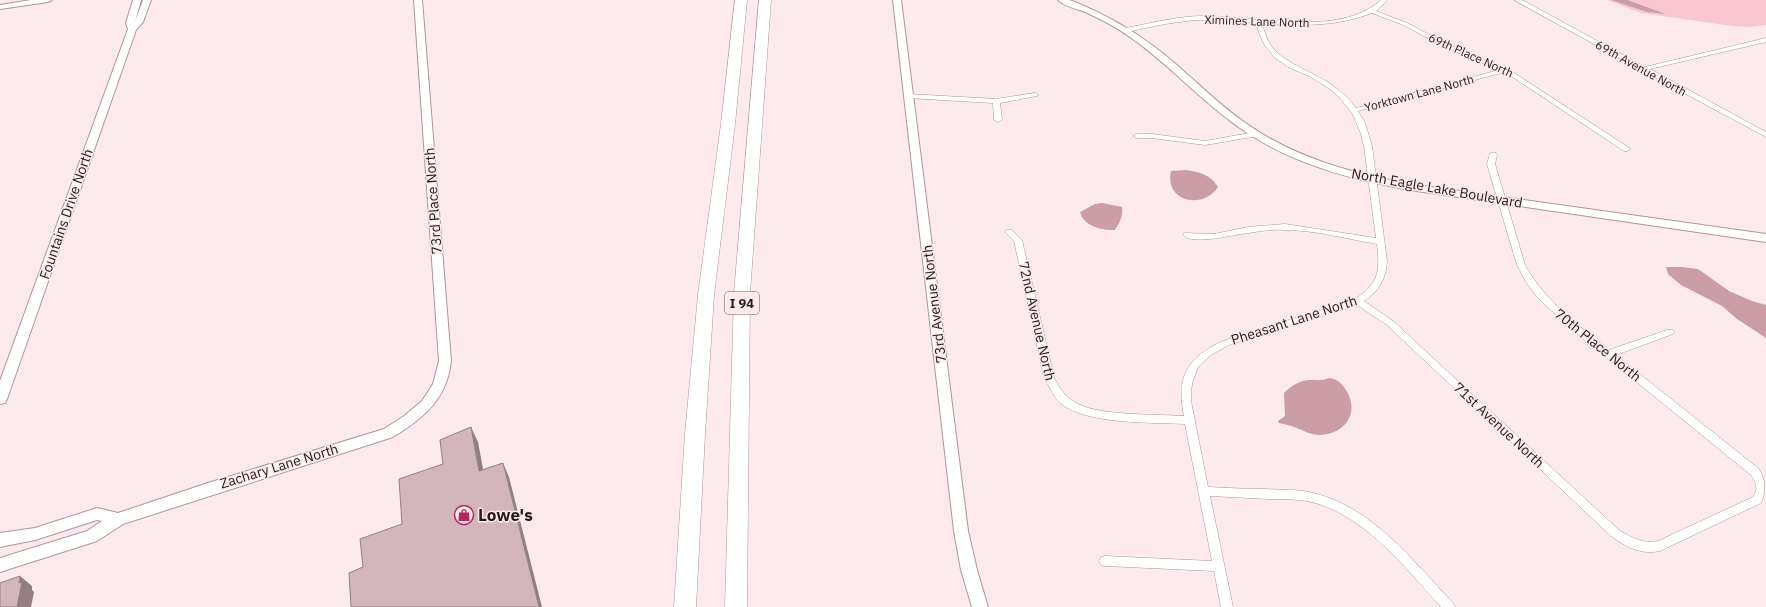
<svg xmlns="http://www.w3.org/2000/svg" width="1766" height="607" font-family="'IBM Plex Sans',sans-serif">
  <rect width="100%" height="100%" fill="#fceaed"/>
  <polygon fill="#f8c7d1" points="1607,0 1766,0 1766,25 1748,27 1733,26 1641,13"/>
  <g fill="#cb9da7">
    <polygon points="1611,0 1627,0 1666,14 1647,12"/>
    <path d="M 1186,170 C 1199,172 1210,174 1218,187 C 1203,210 1164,202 1171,171 Z"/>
    <path d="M 1102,203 L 1122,207 C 1123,216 1120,222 1115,230 C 1103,231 1083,226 1080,212 L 1095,204 Z"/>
    <polygon points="1666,267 1682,267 1698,269 1729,291 1752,301 1766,305 1766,338 1737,319 1722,306 1681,285 1668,274"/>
    <path d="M 1329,378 C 1338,379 1341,383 1346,390 C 1360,412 1346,434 1320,435 C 1310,435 1303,430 1294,427 C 1289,425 1284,424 1279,423 L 1278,421 L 1285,416 L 1284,393 C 1291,386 1300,380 1310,380 C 1317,380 1323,381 1329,378 Z"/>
  </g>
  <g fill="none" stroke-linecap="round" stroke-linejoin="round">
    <g stroke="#b0959a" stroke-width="1">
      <g id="minor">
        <path d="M 1381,0 L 1388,0 L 1376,11 L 1407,23 L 1451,46 L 1508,69 L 1631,149 L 1627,151 L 1624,151 L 1505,72 L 1358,111 L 1365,123 L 1372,146 L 1387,261 C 1386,279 1379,291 1364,301 L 1393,321 L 1619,530 C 1632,538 1643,544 1658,541 L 1753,497 C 1759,489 1756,482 1751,475 L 1569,327 L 1537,297 L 1526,282 L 1517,265 L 1487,164 L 1490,153 L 1496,153 L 1497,155 L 1495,164 L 1525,265 C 1545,301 1578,325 1609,350 L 1667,330 L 1673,330 L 1675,332 L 1673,334 L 1616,355 L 1759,469 C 1766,480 1766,492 1761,503 L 1660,551 C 1641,555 1626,547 1611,536 L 1387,325 L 1357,305 L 1229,345 L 1211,355 L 1198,367 L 1193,380 L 1191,390 L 1191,401 L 1208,487 C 1228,488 1247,489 1266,489 C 1280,490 1294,489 1309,492 C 1371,505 1412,560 1453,603 L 1455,607 L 1441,607 C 1405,568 1363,512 1307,501 C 1294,499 1281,499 1268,499 C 1249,498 1230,497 1210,496 L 1233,607 L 1221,607 L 1214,571 L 1105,566 L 1101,565 L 1099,561 L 1101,557 L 1105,556 L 1212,561 L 1185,424 C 1151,422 1087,425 1060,403 C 1053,396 1049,386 1044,377 L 1014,241 L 1005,232 L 1006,230 L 1012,230 L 1022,240 L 1054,377 C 1059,388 1066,398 1078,404 C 1102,416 1156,414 1184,416 C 1176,377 1187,357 1223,341 L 1355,299 C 1379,283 1380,272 1377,244 C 1347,239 1315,230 1285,230 C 1274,229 1260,231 1249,233 C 1235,234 1193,246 1183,235 L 1184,233 L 1214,234 L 1248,227 L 1285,224 L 1376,238 L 1364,146 L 1361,134 L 1352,113 L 1339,97 L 1330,89 L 1309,76 L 1288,67 L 1274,57 L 1264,44 L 1255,23 L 1194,20 L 1165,24 L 1126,32 L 1123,30 L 1126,28 C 1152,23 1178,16 1204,16 C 1256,16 1339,38 1381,0 ZM 1372,13 L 1403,25 L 1447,48 L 1499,70 L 1356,108 C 1345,93 1331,83 1315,75 C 1299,66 1283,61 1271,46 C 1267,40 1264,31 1262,23 C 1300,26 1336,27 1372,13 Z"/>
        <polygon points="1514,0 1522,0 1645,67 1766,38 1766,42 1650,69 1766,132 1766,137 1641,70"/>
        <polygon points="1035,93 1039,95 1037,96 1000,103 1002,120 998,122 994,120 993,103 909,98 905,96 909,94 996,99"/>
        <polygon points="1255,132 1258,132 1258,136 1205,145 1152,138 1137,138 1133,136 1137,134 1152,134 1205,141"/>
      </g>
    </g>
    <g stroke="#b0959a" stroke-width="2">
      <g id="tertiary">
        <polygon points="31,0 52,0 48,2 0,9 0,5"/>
        <polygon points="133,0 141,0 135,22 143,0 151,0 143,22 136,30 7,399 5,403 0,404 0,381 128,29 126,23"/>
        <path d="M 414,0 L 422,0 L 451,361 C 447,399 424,418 393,437 L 123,524 L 97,541 L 0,572 L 0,558 L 87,531 L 102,521 L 97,520 L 35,540 L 0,547 L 0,533 L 35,528 L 97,508 L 118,513 L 208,483 L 384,429 L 404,416 L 422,401 L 433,384 L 439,361 Z"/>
        <polygon points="893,0 901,0 968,531 977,570 988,607 972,607 961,570 954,531"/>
        <path d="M 1058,0 L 1069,0 L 1075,2 C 1104,14 1131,29 1156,48 C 1188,72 1214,102 1247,124 C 1295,158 1352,173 1410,184 L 1766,234 L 1766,242 L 1410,190 C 1350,179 1291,164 1240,128 C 1201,101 1170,65 1130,37 C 1116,27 1101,19 1085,12 C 1077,9 1064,6 1058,0 Z"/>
      </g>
    </g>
    <g stroke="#b0959a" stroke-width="1">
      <g id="motorway">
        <polygon points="735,0 747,0 735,124 714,295 705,434 696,607 674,607 685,434 698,295 721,124"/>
        <polygon points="759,0 771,0 750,293 747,607 725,607 734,293"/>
      </g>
    </g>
    <use href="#minor" fill="#fff" fill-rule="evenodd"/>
    <use href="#tertiary" fill="#fff" fill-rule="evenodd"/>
    <use href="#motorway" fill="#fff" fill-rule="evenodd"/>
  </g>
  <g fill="#937f83">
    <polygon points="471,427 478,442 486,485 479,471"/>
    <polygon points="503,463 509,477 542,607 539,607"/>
    <polygon points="20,576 32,586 32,590 34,592 31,607 17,607 19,583"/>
  </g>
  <g fill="#d2b6bb" stroke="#937f83">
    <polygon points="471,427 479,471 503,463 539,607 351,607 349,573 363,567 360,539 402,524 399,479 443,464 440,440"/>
    <polygon points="20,576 19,583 22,582 17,607 0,607 0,583"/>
  </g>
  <defs>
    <g id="shop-ring" transform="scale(1)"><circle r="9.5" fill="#fceaed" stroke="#b5275c" stroke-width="1.5"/><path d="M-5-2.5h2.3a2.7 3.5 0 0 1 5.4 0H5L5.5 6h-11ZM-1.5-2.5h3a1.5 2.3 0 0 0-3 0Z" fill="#b5275c"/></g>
  </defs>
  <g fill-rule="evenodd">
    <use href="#shop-ring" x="464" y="515"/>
  </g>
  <g text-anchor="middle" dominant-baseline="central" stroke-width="3" stroke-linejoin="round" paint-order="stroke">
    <g font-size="12" fill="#251a1c" stroke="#fceaed">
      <text transform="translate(1257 21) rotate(2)">Ximines Lane North</text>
      <text transform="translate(1471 55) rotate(24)">69th Place North</text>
      <text transform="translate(1641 68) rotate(29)">69th Avenue North</text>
      <text transform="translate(1419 93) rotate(-15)">Yorktown Lane North</text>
    </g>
    <rect fill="#fceaed" stroke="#66585b" stroke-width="1" x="725" y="292" width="34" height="22" rx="3"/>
    <g font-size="13" font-weight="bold" fill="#251a1c">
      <text x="742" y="303">I 94</text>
    </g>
    <g font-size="14" fill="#251a1c" stroke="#fceaed">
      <text transform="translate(1437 188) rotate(10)">North Eagle Lake Boulevard</text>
      <text transform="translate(433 201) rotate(-94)">73rd Place North</text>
      <text transform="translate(66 214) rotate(-71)">Fountains Drive North</text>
      <text transform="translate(934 304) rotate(-97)">73rd Avenue North</text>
      <text transform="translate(1294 320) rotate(-18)">Pheasant Lane North</text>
      <text transform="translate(1037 321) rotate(77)">72nd Avenue North</text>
      <text transform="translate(1598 345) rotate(39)">70th Place North</text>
      <text transform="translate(1499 425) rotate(43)">71st Avenue North</text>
      <text transform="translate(279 466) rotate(-17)">Zachary Lane North</text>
    </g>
    <g font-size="17" font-weight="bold" fill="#251a1c" stroke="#fceaed" text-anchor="start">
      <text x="478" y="515">Lowe's</text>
    </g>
  </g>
</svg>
